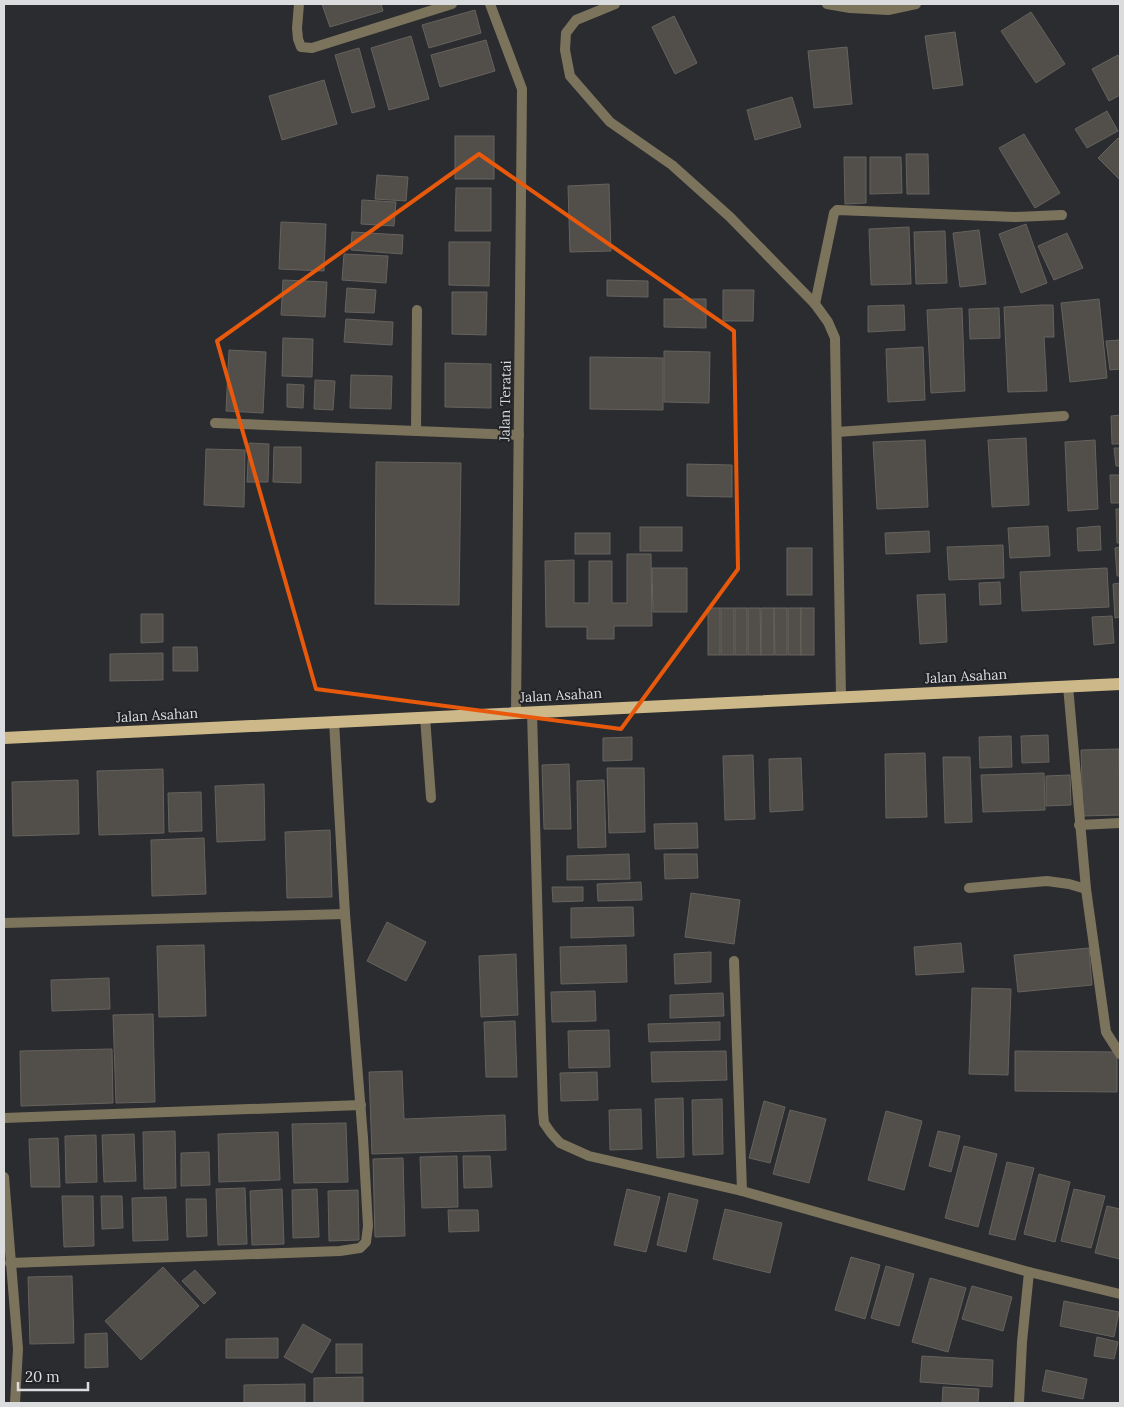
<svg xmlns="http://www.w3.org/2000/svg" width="1124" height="1407" font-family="Lora,serif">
  <rect width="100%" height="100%" fill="#2a2c30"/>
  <g fill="#524e4a" stroke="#66625e">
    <polygon points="322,4 381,4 383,11 330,27"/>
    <polygon points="475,10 481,33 429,48 422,25"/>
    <polygon points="1031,12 1065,64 1036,83 1001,31"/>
    <polygon points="674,16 697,63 675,74 652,27"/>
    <polygon points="955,32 963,85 933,89 925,36"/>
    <polygon points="411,36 429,99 389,110 371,48"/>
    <polygon points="486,40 495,71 440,87 431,55"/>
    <polygon points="847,47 852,104 814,108 808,51"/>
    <polygon points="359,48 375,107 352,113 335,55"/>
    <polygon points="1118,55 1120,59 1120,95 1109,101 1092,69"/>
    <polygon points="324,80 337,124 282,140 269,96"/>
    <polygon points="792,97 801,127 755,140 747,110"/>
    <polygon points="1107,111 1118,131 1087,148 1075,129"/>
    <polygon points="1024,134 1060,193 1035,208 999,148"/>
    <rect x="455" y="136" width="39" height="43"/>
    <polygon points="1118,138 1120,140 1120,180 1098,158"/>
    <polygon points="906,154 928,154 929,194 907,194"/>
    <polygon points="844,157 866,157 866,203 845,204"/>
    <polygon points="870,157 901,157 902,193 870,194"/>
    <polygon points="377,175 408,177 406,201 375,199"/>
    <polygon points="609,184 611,251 570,252 568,186"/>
    <polygon points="456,188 491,188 491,231 455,231"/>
    <polygon points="362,200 396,202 394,226 361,224"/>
    <polygon points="281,222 326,224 324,271 279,269"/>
    <polygon points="1026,224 1047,283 1021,293 999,234"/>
    <polygon points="909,227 911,284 871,285 869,229"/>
    <polygon points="979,230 986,284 960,287 953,233"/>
    <polygon points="945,231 947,283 916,284 914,232"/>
    <polygon points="352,232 403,235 402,254 351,250"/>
    <polygon points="1067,233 1083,268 1054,280 1038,246"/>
    <polygon points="449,242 490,242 489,286 449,285"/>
    <polygon points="344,254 388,256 386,283 342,280"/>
    <polygon points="283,280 327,282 325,317 281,315"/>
    <polygon points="607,280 648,281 648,297 607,296"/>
    <polygon points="347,288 376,290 374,313 345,312"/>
    <polygon points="723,290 754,290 753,321 723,321"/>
    <polygon points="452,292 487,292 486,335 452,334"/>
    <polygon points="664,299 706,299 706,328 664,327"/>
    <polygon points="1099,299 1107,378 1070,382 1061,303"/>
    <polygon points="904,305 905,330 868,332 868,306"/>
    <polygon points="1042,305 1053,305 1054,337 1044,337 1047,391 1008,392 1004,307"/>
    <polygon points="962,308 965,391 931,393 927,310"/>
    <polygon points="999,308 1000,338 970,339 969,309"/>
    <polygon points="346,319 393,322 392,345 344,342"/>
    <polygon points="283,338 313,339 312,377 282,376"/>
    <polygon points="1120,340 1120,369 1110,370 1106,341"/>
    <polygon points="923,347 925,400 888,402 886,349"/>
    <polygon points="229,350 266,352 263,413 226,411"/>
    <polygon points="664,351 710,352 709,403 664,402"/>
    <polygon points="590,357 663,358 663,410 590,409"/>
    <polygon points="445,363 491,364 491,408 445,407"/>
    <polygon points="351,375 392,376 391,409 350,408"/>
    <polygon points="315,380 335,381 333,410 314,409"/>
    <polygon points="287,384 304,385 303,408 287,407"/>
    <polygon points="1120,415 1120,444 1112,444 1111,416"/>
    <polygon points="1026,438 1029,505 992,507 988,440"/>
    <polygon points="925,440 928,507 877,509 873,442"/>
    <polygon points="1095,440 1098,509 1068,511 1065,442"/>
    <polygon points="249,443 269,444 268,482 247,482"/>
    <polygon points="274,447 301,447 301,483 273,482"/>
    <polygon points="1114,448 1120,448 1120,466 1116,466"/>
    <polygon points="206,449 245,450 244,507 204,505"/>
    <polygon points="376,462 461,463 459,605 375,604"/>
    <polygon points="687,464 732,465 732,497 687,496"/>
    <polygon points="1110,475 1120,475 1120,503 1111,503"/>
    <polygon points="1116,509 1120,509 1120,543 1117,543"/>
    <polygon points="1048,526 1050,556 1010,558 1008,528"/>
    <polygon points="1100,526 1101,550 1078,551 1077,528"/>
    <rect x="640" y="527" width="42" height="24"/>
    <polygon points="929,531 930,552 886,554 885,533"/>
    <rect x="575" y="533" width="35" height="21"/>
    <polygon points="1003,545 1004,578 949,580 947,547"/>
    <polygon points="1120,547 1120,576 1117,576 1115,548"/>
    <rect x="787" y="548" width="25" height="47"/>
    <polygon points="627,554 651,554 652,626 614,626 614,639 587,639 587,627 546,627 545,561 574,560 574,603 589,603 589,561 612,561 612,603 627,603"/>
    <polygon points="652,568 687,568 687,612 653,612"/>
    <polygon points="1107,568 1109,607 1022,611 1020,572"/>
    <polygon points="1000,582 1001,604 980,605 979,583"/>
    <polygon points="1120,583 1120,617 1115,618 1113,584"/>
    <polygon points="945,594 947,642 920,644 917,595"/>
    <rect x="708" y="608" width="12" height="47"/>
    <rect x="721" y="608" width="13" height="47"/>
    <rect x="735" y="608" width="12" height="47"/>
    <polygon points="748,608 760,608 761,655 748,655"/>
    <rect x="761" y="608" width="13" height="47"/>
    <polygon points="774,608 787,608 787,655 775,655"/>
    <rect x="788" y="608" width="13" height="47"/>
    <rect x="801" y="608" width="13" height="47"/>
    <polygon points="141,614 163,614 163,642 141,643"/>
    <polygon points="1112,616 1114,643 1094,645 1092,617"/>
    <polygon points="173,647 197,647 198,671 173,671"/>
    <polygon points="163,653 163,680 110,681 110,654"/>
    <polygon points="1048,735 1049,762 1022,763 1021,736"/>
    <polygon points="1011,736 1012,767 980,768 979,737"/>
    <polygon points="632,737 632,760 603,761 603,738"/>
    <polygon points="1119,749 1120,815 1083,816 1081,750"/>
    <polygon points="925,753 927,817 886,818 885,754"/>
    <polygon points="753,755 755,819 725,820 723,756"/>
    <polygon points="943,757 970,757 972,822 945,823"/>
    <polygon points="801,758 803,810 770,812 769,759"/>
    <polygon points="569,764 571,829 544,829 542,765"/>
    <polygon points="607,768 644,768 645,832 609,833"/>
    <polygon points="163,769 164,833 99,835 97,771"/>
    <polygon points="1044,773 1045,810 983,812 981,775"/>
    <polygon points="1070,775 1071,805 1046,806 1046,776"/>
    <polygon points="78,780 79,834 13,836 12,782"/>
    <polygon points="604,780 606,847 578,848 577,781"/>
    <polygon points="264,784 265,840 217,842 215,786"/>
    <polygon points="201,792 202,831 169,832 168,793"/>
    <polygon points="697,823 698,848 655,849 654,824"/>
    <polygon points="330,830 332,897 287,898 285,832"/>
    <polygon points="204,838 206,894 152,896 151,840"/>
    <polygon points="629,854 630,879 567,880 567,856"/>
    <polygon points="664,854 697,854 698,878 665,879"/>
    <polygon points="641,882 642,900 598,901 597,884"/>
    <polygon points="552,887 583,887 583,901 553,902"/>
    <polygon points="691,893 740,900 734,944 685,937"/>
    <polygon points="633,907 634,936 571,938 571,908"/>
    <polygon points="387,922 426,942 406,981 367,961"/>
    <polygon points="961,943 964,972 916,975 914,947"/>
    <polygon points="204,945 206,1016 159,1017 157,946"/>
    <polygon points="626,945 627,982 561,984 560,947"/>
    <polygon points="1089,948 1092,985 1018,992 1014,955"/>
    <polygon points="711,952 711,982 675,984 674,954"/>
    <polygon points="516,954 518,1015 481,1017 479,956"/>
    <polygon points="109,978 110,1009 52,1011 51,980"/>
    <polygon points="972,988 1011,989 1008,1075 969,1074"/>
    <polygon points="595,991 596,1021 552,1022 551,992"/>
    <polygon points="723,993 724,1016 670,1018 670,995"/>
    <polygon points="153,1014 155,1102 116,1103 113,1015"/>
    <polygon points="515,1021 517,1077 486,1077 484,1022"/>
    <polygon points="720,1022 720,1040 649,1042 648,1024"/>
    <polygon points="609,1030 610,1067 569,1068 568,1031"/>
    <polygon points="112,1049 113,1103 21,1106 20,1051"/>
    <polygon points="726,1051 727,1080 652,1082 651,1052"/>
    <polygon points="1015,1051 1117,1052 1117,1092 1015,1091"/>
    <polygon points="402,1071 404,1119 505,1115 506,1150 372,1154 369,1072"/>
    <polygon points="597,1072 598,1100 561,1101 560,1073"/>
    <polygon points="683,1098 684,1157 657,1158 655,1099"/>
    <polygon points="722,1099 723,1154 693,1155 692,1100"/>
    <polygon points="764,1101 785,1107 770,1163 749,1158"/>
    <polygon points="641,1109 642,1149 610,1150 609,1110"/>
    <polygon points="790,1110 826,1119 809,1183 773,1174"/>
    <polygon points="886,1111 922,1121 904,1190 868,1180"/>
    <polygon points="346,1123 348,1182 294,1183 292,1124"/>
    <polygon points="175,1131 176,1188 144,1189 143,1132"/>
    <polygon points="938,1131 960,1136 951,1172 929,1166"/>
    <polygon points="278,1132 280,1180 219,1182 218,1134"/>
    <polygon points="134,1134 136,1181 104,1182 102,1135"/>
    <polygon points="96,1135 97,1182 66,1183 65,1136"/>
    <polygon points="58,1138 60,1187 31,1187 29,1139"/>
    <polygon points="964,1146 997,1154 978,1227 945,1218"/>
    <polygon points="209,1152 210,1185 181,1186 181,1153"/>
    <polygon points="457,1156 458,1207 422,1208 420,1157"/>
    <polygon points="463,1156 490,1156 492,1187 464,1188"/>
    <polygon points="403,1158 405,1236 375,1237 373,1159"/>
    <polygon points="1007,1162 1034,1168 1015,1240 989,1234"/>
    <polygon points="1039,1174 1070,1182 1055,1242 1024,1234"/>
    <polygon points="245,1188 247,1244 218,1245 216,1189"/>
    <polygon points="282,1189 284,1244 252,1245 250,1191"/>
    <polygon points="317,1189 319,1237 293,1238 292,1190"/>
    <polygon points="627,1189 660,1197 646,1252 614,1245"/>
    <polygon points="1074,1189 1105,1196 1091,1248 1061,1241"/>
    <polygon points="358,1190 359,1240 329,1241 328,1191"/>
    <polygon points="669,1193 698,1200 686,1252 657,1245"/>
    <polygon points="62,1196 93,1196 94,1246 64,1247"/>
    <polygon points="101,1196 122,1196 123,1228 102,1229"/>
    <polygon points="166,1197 168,1240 133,1241 132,1198"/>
    <polygon points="186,1199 206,1199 207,1236 187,1237"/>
    <polygon points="1107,1206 1120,1209 1120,1259 1095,1253"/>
    <polygon points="725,1209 782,1223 770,1273 713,1259"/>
    <polygon points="448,1210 478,1210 479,1231 449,1232"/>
    <polygon points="851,1257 880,1265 865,1319 835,1310"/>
    <polygon points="886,1266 914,1274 899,1326 871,1318"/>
    <polygon points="163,1267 199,1306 141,1360 105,1321"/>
    <polygon points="195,1270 216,1293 204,1304 182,1281"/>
    <polygon points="72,1276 74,1343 30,1344 28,1277"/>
    <polygon points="930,1278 966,1288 948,1352 912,1342"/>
    <polygon points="972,1286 1012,1297 1003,1331 962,1319"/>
    <polygon points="1064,1301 1119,1312 1114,1337 1060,1326"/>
    <polygon points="303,1324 331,1340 312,1373 284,1357"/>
    <polygon points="107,1333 108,1367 85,1368 85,1334"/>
    <polygon points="1097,1337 1118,1342 1114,1359 1094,1356"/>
    <polygon points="278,1338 278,1358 226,1358 226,1339"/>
    <rect x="336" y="1344" width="26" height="29"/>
    <polygon points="922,1356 993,1360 992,1387 920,1382"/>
    <polygon points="1046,1370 1087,1379 1083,1399 1042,1391"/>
    <polygon points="363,1377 363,1403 314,1403 314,1378"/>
    <polygon points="305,1384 305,1403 244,1403 244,1385"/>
    <polygon points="943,1387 979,1389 978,1403 942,1403"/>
  </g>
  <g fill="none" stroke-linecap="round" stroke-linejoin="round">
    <polyline stroke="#7c735c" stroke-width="10" points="425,717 431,798"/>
    <g stroke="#7c735c" stroke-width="10">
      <polyline points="299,4 297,28 298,39 301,47 312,48 452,4"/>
      <polyline points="490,4 522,89 516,712"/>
      <polyline points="615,4 576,20 566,33 565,50 570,76 610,122 672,165 730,217 815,304 828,322 835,338 841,697"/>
      <polyline points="827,4 850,8 888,10 916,4"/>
      <polyline points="815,304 834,213 837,210 1015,217 1062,215"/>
      <polyline points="215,423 519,435"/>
      <polyline points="416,431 417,310"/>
      <polyline points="837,432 1064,416"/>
      <polyline points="532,712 543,1112 544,1123 551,1133 560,1143 589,1156 742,1191 1029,1272 1120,1294"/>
      <polyline points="1079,825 1120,823"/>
      <polyline points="969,888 1047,881 1069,884 1086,889 1068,686"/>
      <polyline points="1086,889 1106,1032 1120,1054"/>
      <polyline points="4,923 345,914"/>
      <polyline points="734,961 742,1191"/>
      <polyline points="4,1118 361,1105"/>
      <polyline points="4,1177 18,1349 15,1403"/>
      <polyline points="10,1263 340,1251 360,1248 366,1242 368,1226 363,1138 345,914 334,721"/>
      <polyline points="1019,1403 1022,1342 1029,1272"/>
    </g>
    <polyline stroke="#cdb889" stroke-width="12" points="4,738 1120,684"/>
  </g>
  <path fill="none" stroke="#e8590c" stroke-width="4" stroke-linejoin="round" d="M 479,154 L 734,331 L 738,569 L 621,729 L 316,689 L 217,341 Z"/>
  <g text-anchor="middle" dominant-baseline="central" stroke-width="4" stroke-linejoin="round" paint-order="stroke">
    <g font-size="14" fill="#dadcde" stroke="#212327">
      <text transform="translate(505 401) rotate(-89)">Jalan Teratai</text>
      <text transform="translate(966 676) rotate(-3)">Jalan Asahan</text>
      <text transform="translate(561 695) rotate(-3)">Jalan Asahan</text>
      <text transform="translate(157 715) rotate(-3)">Jalan Asahan</text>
    </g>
  </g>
  <rect width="1124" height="1407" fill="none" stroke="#dadcde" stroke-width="10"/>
  <path d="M18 1382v8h70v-8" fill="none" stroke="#dadcde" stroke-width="2.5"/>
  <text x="25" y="1382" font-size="15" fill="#dadcde" stroke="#212327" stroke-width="4" paint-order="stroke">20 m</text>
</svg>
